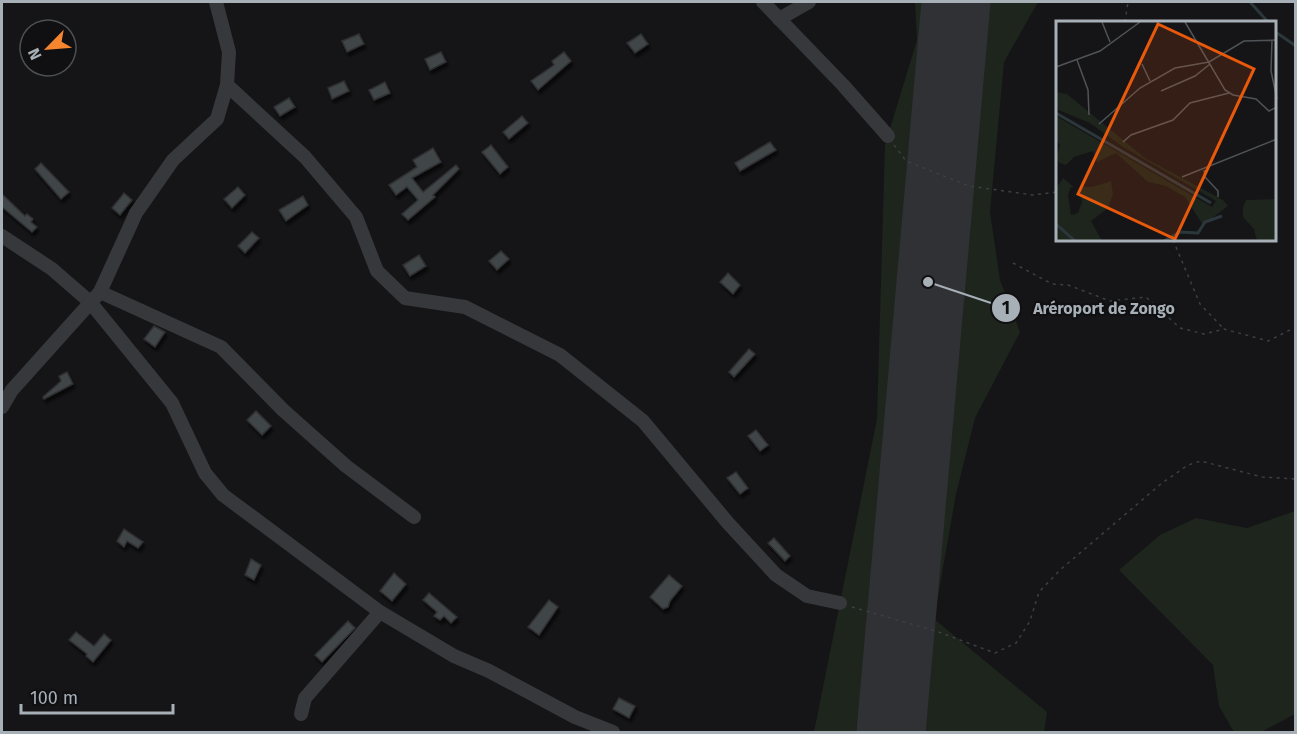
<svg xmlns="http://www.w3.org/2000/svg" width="1297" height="734" font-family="'Fira Sans',sans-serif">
  <defs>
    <filter id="shadow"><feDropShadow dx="2" dy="4" stdDeviation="1.5" flood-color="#0009"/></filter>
  </defs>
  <rect width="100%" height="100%" fill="#151517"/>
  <polygon fill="#212224" points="925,2 976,2 932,501 907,732 856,732 895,371 918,109"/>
  <g fill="#1d251d">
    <path d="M 915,2 L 925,2 C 910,246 885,490 856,732 L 814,732 L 877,419 L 885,145 L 917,40 Z"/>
    <polygon points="976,2 1038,2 1004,62 990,212 1000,280 1020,332 975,418 956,494 934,619 1047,712 1044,732 907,732 932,501"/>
    <polygon points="1295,511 1295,714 1261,732 1234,732 1219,706 1213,665 1119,570 1160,535 1196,518 1247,528"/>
  </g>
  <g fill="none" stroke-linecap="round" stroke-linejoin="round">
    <g stroke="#2b373b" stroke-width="3">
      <polyline points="1250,2 1268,22"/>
      <polyline points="1274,31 1296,46"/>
    </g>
    <polyline stroke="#2f3134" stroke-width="69" points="891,732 956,2"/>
  </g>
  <g fill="#414447" stroke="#2f3033" stroke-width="1.5" filter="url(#shadow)">
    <polygon points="359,34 364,44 347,52 342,41"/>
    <polygon points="641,34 648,44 635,53 627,43"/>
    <polygon points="441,52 446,62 430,70 425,59"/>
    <polygon points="564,52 571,61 538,90 531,81 554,65 552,61"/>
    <polygon points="344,81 349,91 332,99 328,88"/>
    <polygon points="385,82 390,93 374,100 369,90"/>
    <polygon points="289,98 295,107 280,116 274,107"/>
    <polygon points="522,116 528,123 509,139 503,132"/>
    <polygon points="770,142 776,150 740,171 735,163"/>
    <polygon points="491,145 508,167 500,174 482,152"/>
    <polygon points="433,148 441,162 412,178 423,192 456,165 459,169 433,195 435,197 408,220 402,214 418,200 407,187 396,195 389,185 417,167 413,160"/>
    <polygon points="41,163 69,192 61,199 35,169"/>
    <polygon points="238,187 245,195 232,208 224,199"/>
    <polygon points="124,193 132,200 120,215 112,208"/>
    <polygon points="2,194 25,216 27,214 33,219 31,222 37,227 32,232 2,207"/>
    <polygon points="303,196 308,205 286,221 279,210"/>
    <polygon points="252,232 259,238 245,253 238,246"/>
    <polygon points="501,251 509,259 497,270 489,261"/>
    <polygon points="419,255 426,266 410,276 403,265"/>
    <polygon points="728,273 740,285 733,294 720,282"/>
    <polygon points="154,326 165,332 155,347 144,339"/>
    <polygon points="749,349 755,354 734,377 729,372"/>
    <polygon points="67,372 73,384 44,399 43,397 61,381 59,376"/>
    <polygon points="256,411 271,426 262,435 247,420"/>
    <polygon points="756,430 768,445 760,451 748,436"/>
    <polygon points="736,472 748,488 740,494 727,478"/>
    <polygon points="124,529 143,542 138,548 127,541 124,547 117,541"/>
    <polygon points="774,538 790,556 785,561 768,543"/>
    <polygon points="251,559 261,565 254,580 245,575"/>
    <polygon points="394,573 406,584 392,601 380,591"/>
    <polygon points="669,575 682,586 670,601 668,607 663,609 650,597"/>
    <polygon points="429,593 457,617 451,623 444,616 440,620 434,616 437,612 423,600"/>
    <polygon points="549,600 558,607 539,635 528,627"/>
    <polygon points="348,621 355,628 322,662 315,655"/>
    <polygon points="76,632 94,646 104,634 111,640 93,662 86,656 87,654 69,640"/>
    <polygon points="619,698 635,706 629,718 613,709"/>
  </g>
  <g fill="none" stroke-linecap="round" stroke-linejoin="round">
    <g stroke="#3c3f43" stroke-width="1.5" stroke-dasharray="3 4.5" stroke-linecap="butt">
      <polyline points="1125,22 1128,2"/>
      <polyline points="894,145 906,161 969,186 1033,195 1057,192"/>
      <polyline points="1173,240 1200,304 1223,328"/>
      <polyline points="1013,263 1052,284 1068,285 1110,301 1146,297 1180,328 1204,334 1224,329 1268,341 1296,327"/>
      <polyline points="852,607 936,631 995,653 1016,643 1030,621 1039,592 1060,570 1162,483 1188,465 1201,461 1262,477 1296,479"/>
    </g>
    <g stroke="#36383c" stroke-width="14">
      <polyline points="763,2 843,85 888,136"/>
      <polyline points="779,19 809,2"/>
      <polyline points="227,85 305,157 356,217 377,271 405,298 465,307 560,355 643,421 728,523 776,575 807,596 840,603"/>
      <polyline points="2,236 52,269 90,302 172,403 205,473 223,495 380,612 454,656 489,671 575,717 613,732"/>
      <polyline points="100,292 221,347 283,410 346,466 414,517"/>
      <polyline points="2,407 12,390 100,292 136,213 173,160 217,119 227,85 229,52 216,2"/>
      <polyline points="301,714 305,698 380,612"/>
    </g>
  </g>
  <g transform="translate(1056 21)">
    <rect width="220" height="220" fill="#151517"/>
    <path d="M 0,71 L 11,73 L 89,137 L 167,179 L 172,185 L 147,204 L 129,176 L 110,165 L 92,161 L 60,132 L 41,141 L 37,130 L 18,136 L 10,144 L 4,142 L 0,138 L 4,124 L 0,119 L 0,95 L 156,186 L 160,180 L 67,126 L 34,102 L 0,88 ZM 7,157 L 18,166 L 36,166 L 55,160 L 57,173 L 52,187 L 35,200 L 46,220 L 0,220 L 0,167 ZM 15,166 L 24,166 L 26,181 L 22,192 L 15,194 L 12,174 ZM 220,178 L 220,220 L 201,220 L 198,208 L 187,196 L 187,186 L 190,179 Z" fill="#1d251d" fill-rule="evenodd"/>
    <path fill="none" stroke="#2b373b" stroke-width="3" d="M 0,92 L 155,182M 0,203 L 19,220M 108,220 L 124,211 L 142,212 L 149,201 L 166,195"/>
    <path fill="none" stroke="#4f5357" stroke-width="1.5" d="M 46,1 L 54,21M 129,1 L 169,69 L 177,74 L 200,78 L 213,90 L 221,86M 216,19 L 215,50 L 221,78M 21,39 L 32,69 L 33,94M 86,43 L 94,60M 0,46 L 44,30 L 84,1M 105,70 L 139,55 L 154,43M 43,103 L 84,67 L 119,47 L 153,41 L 188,20 L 221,19M 67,121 L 75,114 L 117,99 L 134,82 L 173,72M 148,149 L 149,156 L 162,170 L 162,176M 126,156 L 221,118"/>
    <path fill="#e8590c" fill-opacity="0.15" stroke="#e8590c" stroke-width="3" d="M 102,3 L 198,48 L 119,218 L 22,173 Z"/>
    <rect width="220" height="220" fill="none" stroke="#a7afb7" stroke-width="3"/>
  </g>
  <path fill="none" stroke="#a7afb7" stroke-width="2" d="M928 282L1006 308"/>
  <g fill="#a7afb7" stroke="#101012" stroke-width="2">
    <circle cx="928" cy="282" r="6"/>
    <circle cx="1006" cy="308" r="15"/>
  </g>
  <g font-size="18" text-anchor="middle" font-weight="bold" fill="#111">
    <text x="1006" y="314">1</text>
  </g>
  <g font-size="16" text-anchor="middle" font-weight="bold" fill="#a7afb7" stroke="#101012" stroke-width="4.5" stroke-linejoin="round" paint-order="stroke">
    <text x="1104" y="314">Aréroport de Zongo</text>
  </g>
  <rect width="1297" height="734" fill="none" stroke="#a7afb7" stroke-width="6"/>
  <g transform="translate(48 48) rotate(245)"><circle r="28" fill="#101012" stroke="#4c5054" stroke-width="1.5"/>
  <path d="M0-4.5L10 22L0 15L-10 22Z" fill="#f5862f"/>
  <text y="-9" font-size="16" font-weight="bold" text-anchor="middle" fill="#a7afb7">N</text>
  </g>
  <path d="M21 704v9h152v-9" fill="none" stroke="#a7afb7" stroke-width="3"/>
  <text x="30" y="704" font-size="18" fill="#a7afb7" stroke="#101012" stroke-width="4.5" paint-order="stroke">100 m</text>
</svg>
